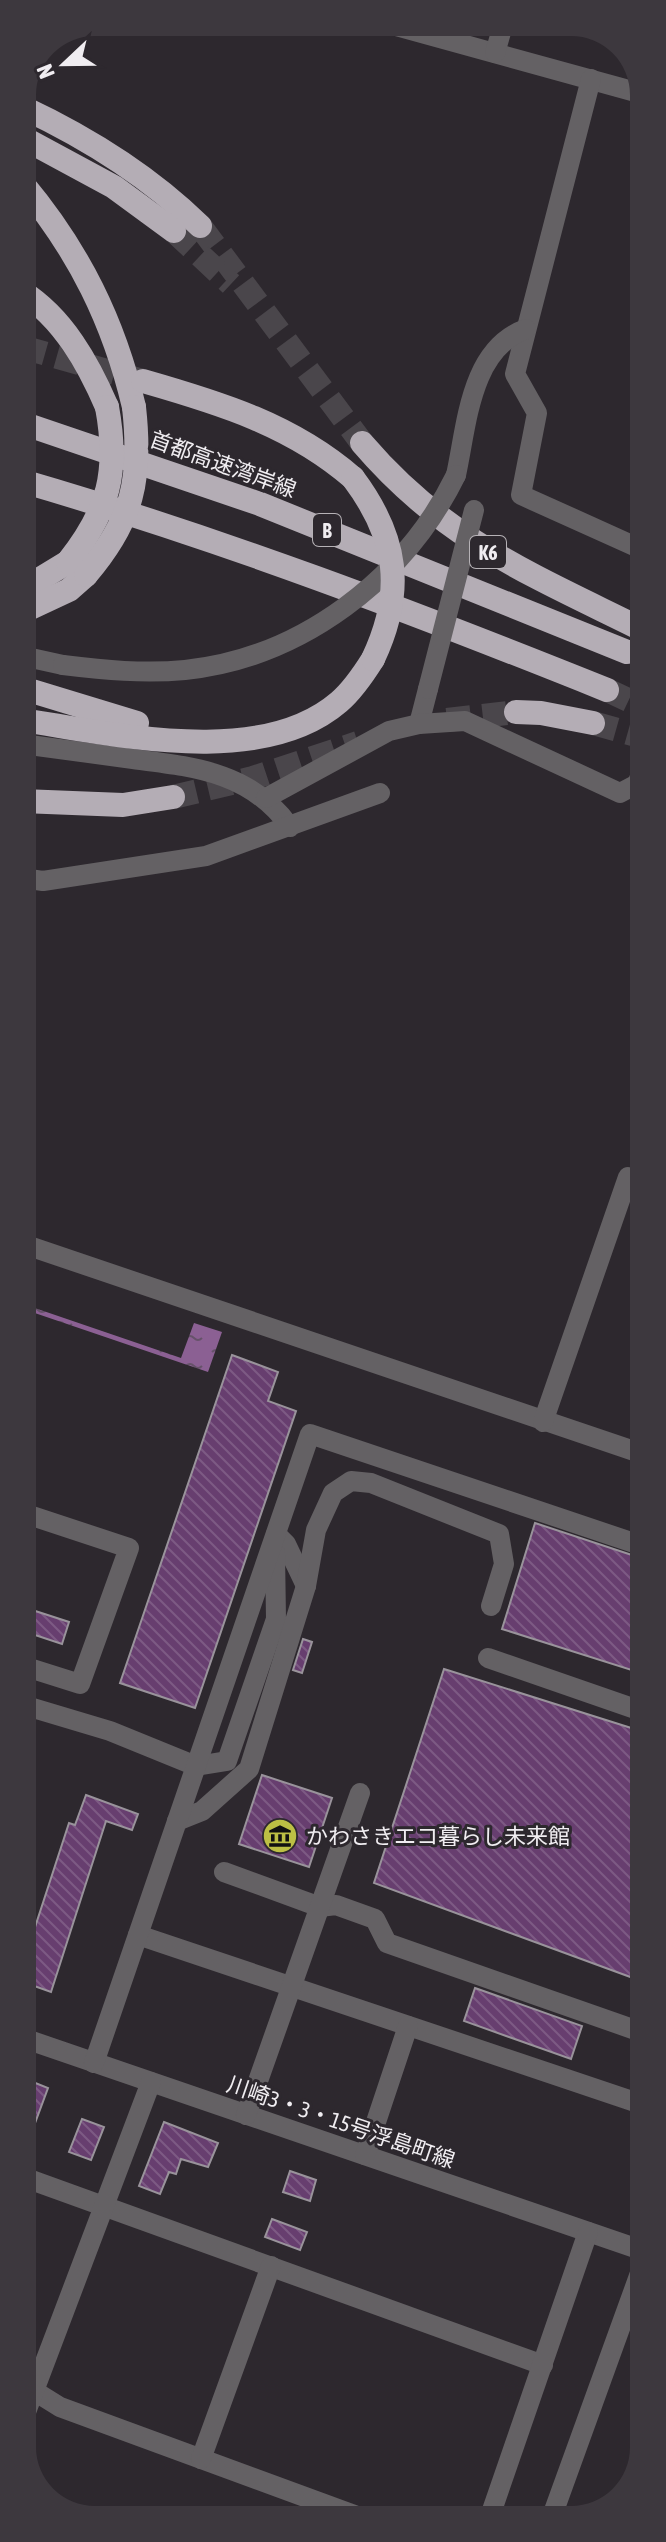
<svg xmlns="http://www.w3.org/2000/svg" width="666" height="2542" font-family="'Asap Condensed','Noto Sans JP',sans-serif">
  <defs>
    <pattern id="water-ripples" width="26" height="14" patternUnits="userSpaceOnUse" patternTransform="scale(2)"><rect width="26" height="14" fill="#8b6093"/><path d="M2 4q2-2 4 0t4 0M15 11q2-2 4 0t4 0" fill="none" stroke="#66526a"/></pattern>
    <pattern id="building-back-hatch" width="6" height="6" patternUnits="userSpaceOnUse" patternTransform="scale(2)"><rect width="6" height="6" fill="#673e6f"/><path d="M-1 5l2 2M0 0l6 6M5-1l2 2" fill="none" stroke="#7d5a84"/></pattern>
  </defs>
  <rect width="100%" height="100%" fill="#2d282e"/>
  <polygon fill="url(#water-ripples)" points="23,1304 181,1358 194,1323 222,1332 208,1372 23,1309"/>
  <g fill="url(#building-back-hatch)" stroke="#99939b" stroke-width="2">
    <polygon points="232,1355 278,1372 268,1401 296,1411 195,1708 120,1683"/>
    <polygon points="535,1523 644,1559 644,1674 502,1629"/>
    <polygon points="23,1607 69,1622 62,1644 23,1631"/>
    <polygon points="303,1639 312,1642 302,1673 293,1670"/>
    <polygon points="444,1669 644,1732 644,1982 374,1883"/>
    <polygon points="262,1775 332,1798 309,1867 239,1844"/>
    <polygon points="86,1795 138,1814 132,1830 106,1821 51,1992 23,1982 23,1964 69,1823 75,1825"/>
    <polygon points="475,1988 582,2026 571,2059 464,2021"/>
    <polygon points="23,2078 48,2088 25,2150 23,2150"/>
    <polygon points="82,2119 104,2127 91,2160 69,2152"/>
    <polygon points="164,2122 218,2143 208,2167 181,2159 176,2174 169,2172 160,2194 139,2186"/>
    <polygon points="290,2171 316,2180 310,2201 283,2192"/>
    <polygon points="272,2219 307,2232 300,2250 265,2237"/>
  </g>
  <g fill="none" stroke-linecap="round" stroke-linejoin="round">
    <g stroke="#4a464b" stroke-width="24" stroke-dasharray="24 12" stroke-linecap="butt">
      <polyline points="200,226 362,443"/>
      <polyline points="174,231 231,284"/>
      <polyline points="22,347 143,381"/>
      <polyline points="607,690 643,707"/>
      <polyline points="447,720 516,712"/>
      <polyline points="593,723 643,737"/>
      <polyline points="173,797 253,778 358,743"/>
    </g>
    <g stroke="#646164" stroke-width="20">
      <polyline points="382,22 643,94"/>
      <polyline points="495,53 504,22"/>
      <polyline points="591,79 515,374 537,413 521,495 643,550"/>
      <path d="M 456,475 C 467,425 470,349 526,329"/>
      <polyline points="22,656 63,665"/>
      <polyline points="419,724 428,689"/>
      <path d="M 22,744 C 59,749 96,754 133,759 C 195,767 251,772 290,827"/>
      <polyline points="266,798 389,731 419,724 465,721 620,793 637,784 643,770"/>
      <polyline points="22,878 43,881 206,856 380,793"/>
      <polyline points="23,1244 643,1454"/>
      <polyline points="543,1422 628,1177 643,1182"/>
      <polyline points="23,1513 129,1548 80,1684 23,1666"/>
      <polyline points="276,1534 286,1544 306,1586"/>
      <polyline points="488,1658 644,1712"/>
      <polyline points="23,1705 110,1731 196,1766 227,1761 276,1619 275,1553"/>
      <polyline points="177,1821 202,1811 249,1769 306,1586 316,1530 333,1493 351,1481 371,1483 499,1534 504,1564 491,1606"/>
      <polyline points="224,1872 320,1907 336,1905 375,1919 387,1943 644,2033"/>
      <polyline points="138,1935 644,2105"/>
      <polyline points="23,2038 644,2251"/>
      <polyline points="94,2063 310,1434 643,1546"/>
      <polyline points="246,2115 360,1793"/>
      <polyline points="365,2155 408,2026"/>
      <polyline points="23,2177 543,2365"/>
      <polyline points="23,2384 60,2407 365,2519"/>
      <polyline points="23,2420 151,2082"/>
      <polyline points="201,2459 271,2266"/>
      <polyline points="489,2519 588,2232"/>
      <polyline points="551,2519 644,2262"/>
    </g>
    <g stroke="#b4adb5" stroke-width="24">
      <path d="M 22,107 C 88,138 148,175 200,226"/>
      <polyline points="27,140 114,187 174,231"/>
      <path d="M 22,183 C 79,251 114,322 134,407"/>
      <path d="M 22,292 C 63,318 88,363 107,407"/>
      <path d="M 143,381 C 220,403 292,425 353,478"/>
      <polyline points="22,423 260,504 627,652"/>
      <path d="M 362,443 C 444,539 528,573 637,627"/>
      <path d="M 22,481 C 222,539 415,613 607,690"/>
      <polyline points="22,590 68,562"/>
      <polyline points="22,612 69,590 86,575"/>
      <polyline points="22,688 137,723"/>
      <polyline points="516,712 541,713 593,723"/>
      <path d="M 22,720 C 115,734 261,769 339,702 C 353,690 363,675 373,659"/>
      <polyline points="22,801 123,805 173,797"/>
    </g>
    <g stroke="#646164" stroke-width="20">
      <path d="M 63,665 C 104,670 144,674 185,670 C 301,658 405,579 456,475"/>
      <polyline points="428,689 474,510"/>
    </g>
    <g stroke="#b4adb5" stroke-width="24">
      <path d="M 353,478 C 398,538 405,591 373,659"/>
      <path d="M 68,562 C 109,510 119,472 107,407"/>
      <path d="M 86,575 C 133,520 142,479 134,407"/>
    </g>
  </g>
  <defs>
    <g id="museum-disc" transform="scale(1.8)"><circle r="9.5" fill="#bcbf44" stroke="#2d282e"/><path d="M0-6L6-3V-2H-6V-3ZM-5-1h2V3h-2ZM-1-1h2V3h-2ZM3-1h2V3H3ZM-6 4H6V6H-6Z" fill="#111"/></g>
  </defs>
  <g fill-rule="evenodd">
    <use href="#museum-disc" x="280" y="1836"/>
  </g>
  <g text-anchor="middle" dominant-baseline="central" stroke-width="6" stroke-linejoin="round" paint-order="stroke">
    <g fill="#2d282e" stroke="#b6b2b6" stroke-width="2">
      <rect x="313" y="514" width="28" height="32" rx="6"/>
      <rect x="470" y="536" width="36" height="32" rx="6"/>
    </g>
    <g font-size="20" font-weight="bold" fill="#f0edf1">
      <text x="327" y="530">B</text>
      <text x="488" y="552">K6</text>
    </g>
    <g font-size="22" fill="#f0edf1" stroke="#2d282e">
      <text transform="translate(223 464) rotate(20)">首都高速湾岸線</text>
      <text transform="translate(341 2122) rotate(19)">川崎3・3・15号浮島町線</text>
    </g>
    <g font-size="22" fill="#f0edf1" stroke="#2d282e" text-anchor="start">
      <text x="306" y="1836">かわさきエコ暮らし未来館</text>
    </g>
  </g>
  <path d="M0 0H666V2542H0ZM95 36H571A59 59 0 0 1 630 95V2447A59 59 0 0 1 571 2506H95A59 59 0 0 1 36 2447V95A59 59 0 0 1 95 36Z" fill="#3d383e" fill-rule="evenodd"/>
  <g transform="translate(64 64) rotate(248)" stroke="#2d282e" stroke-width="6" paint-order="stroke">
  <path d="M0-6L14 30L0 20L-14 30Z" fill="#f0edf1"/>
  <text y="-12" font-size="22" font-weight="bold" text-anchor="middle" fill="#f0edf1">N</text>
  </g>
</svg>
